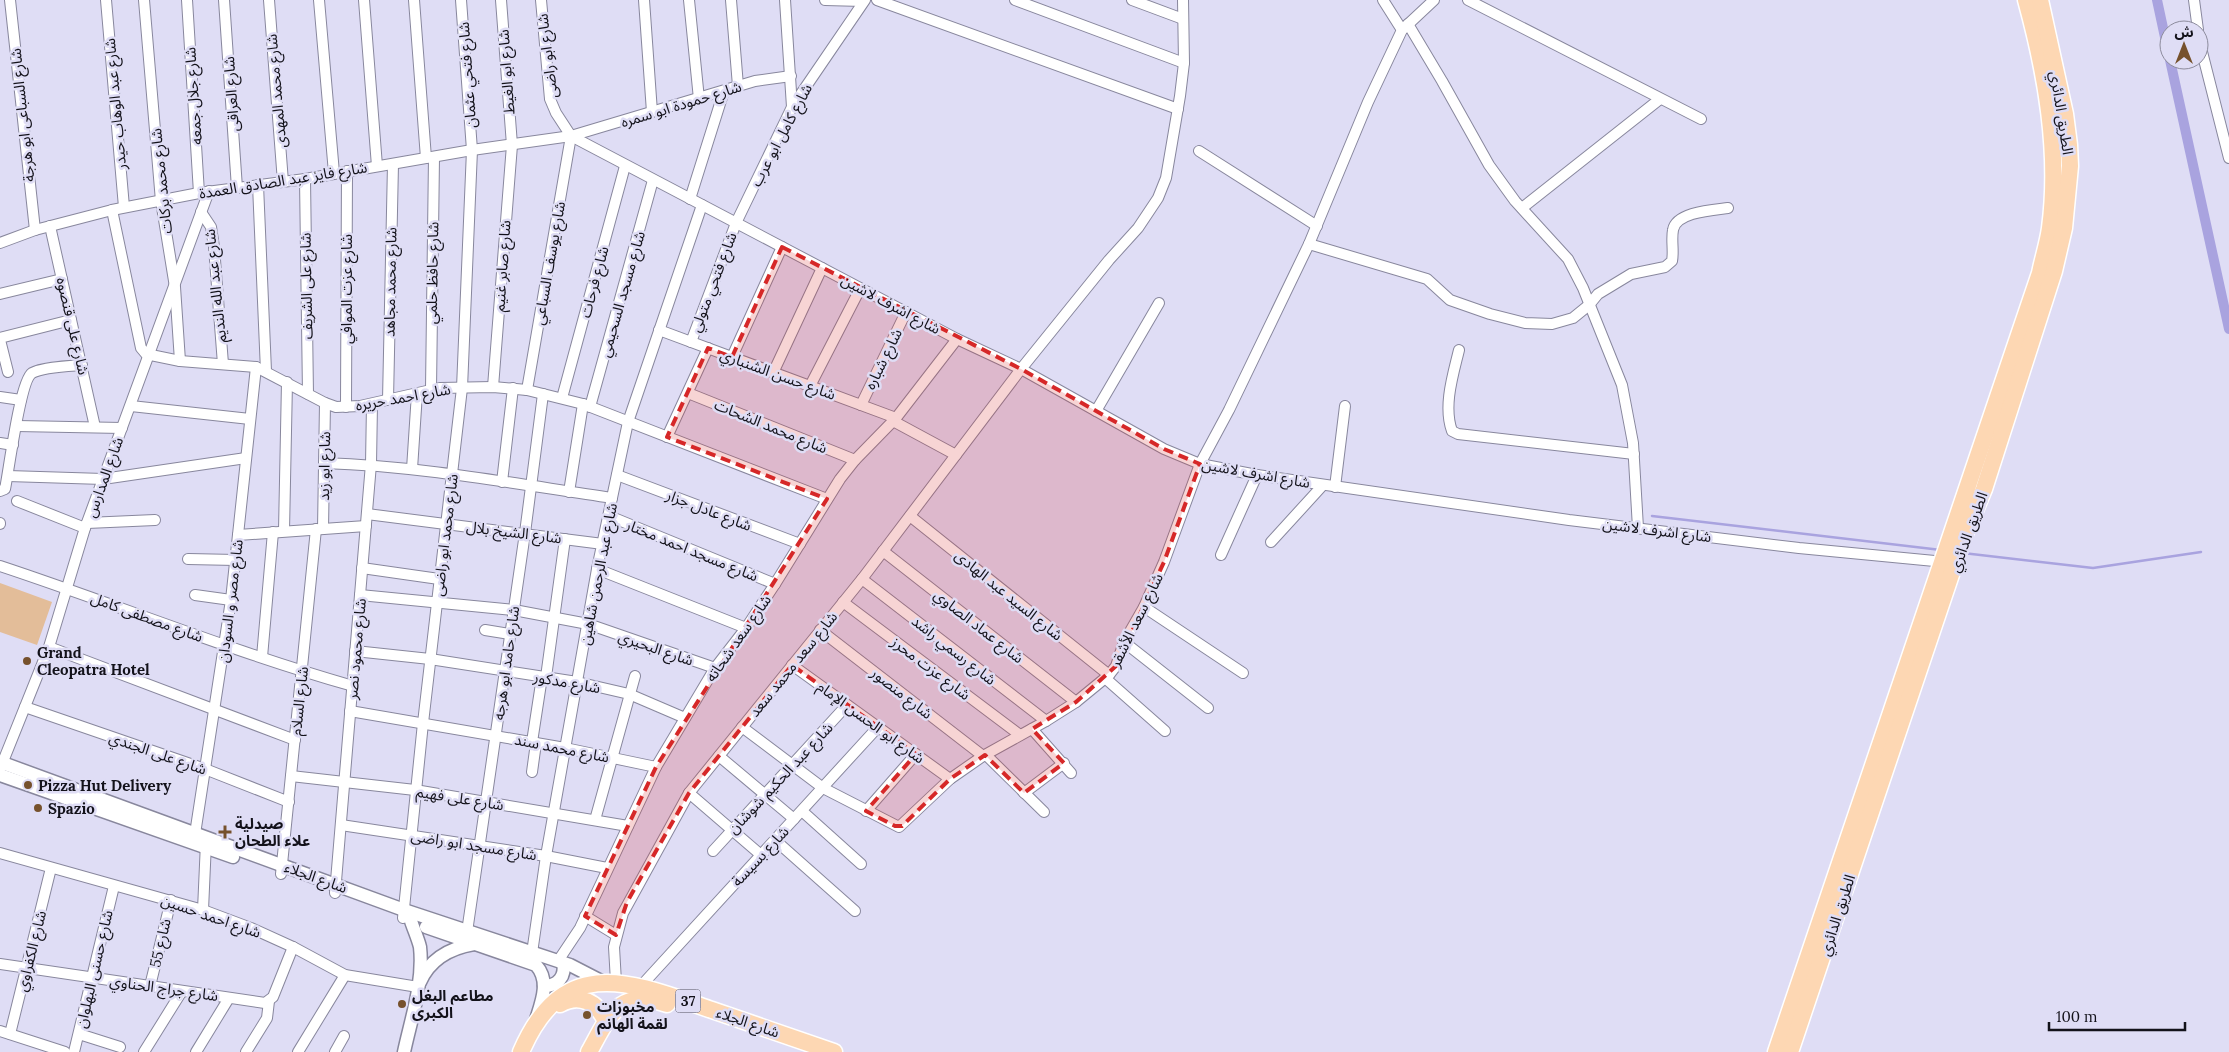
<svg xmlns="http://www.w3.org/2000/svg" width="2229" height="1052" font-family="Lora,'Noto Sans Arabic',serif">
  <rect width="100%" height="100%" fill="#dfddf5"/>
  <polygon fill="#e3bd99" points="0,583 52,602 37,645 0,632"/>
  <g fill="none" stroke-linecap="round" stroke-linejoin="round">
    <g stroke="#a9a3df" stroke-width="2.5">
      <polyline points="1652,516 1941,550"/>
      <polyline points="1963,553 2093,568 2201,552"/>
    </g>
    <g stroke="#a9a3df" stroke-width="10">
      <polyline points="2157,0 2169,56"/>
      <polyline points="2170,60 2229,329"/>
    </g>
    <g stroke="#88879d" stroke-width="12">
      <g id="minor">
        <polyline points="10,0 35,230"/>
        <polyline points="106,0 124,207"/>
        <polyline points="144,0 161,201 175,287 180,361"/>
        <polyline points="187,0 199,193"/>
        <polyline points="224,0 237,188"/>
        <polyline points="269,0 283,182"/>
        <polyline points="319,0 334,173"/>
        <polyline points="364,0 377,166"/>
        <polyline points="414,0 426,158"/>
        <polyline points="541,0 550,99 556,113 571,136 957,339 1021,369 1164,449 1200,464 1257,475 1569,520 1799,548 1945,562"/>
        <polyline points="644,0 652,112"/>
        <polyline points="689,0 699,99"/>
        <polyline points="731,0 738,86"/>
        <polyline points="785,0 792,107"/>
        <polyline points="825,0 863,1"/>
        <polyline points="877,0 1178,109"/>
        <polyline points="1015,0 1184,63"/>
        <polyline points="1132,0 1183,19"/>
        <polyline points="1383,0 1402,30"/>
        <polyline points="1468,0 1701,119"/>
        <polyline points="2194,0 2198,30"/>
        <polyline points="1408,24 1442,81 1489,165 1515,201 1568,259 1583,288 1622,385 1633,443 1638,528"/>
        <polyline points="2199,40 2229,158"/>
        <polyline points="1199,151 1317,226"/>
        <polyline points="305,179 308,394"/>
        <polyline points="258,185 266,371"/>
        <polyline points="690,199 724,91"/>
        <polyline points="1522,208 1660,99"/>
        <polyline points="112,210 141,348 146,354 180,361 256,367 325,403 336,407 360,406 440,388 493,387 527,390 583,404 827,499"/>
        <polyline points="201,212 211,227 214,247 223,364"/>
        <polyline points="50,226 95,427"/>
        <polyline points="0,243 35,230 112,210 199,193 305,179 472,150 571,136 755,81 791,76"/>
        <path d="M 1309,244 L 1427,279 L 1450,300 L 1490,314 L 1525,323 L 1552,324 L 1573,318 L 1589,305 L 1598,294 L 1631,274 L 1665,267 L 1672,261 C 1674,251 1671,240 1673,230 C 1676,212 1713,210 1728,208"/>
        <polyline points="0,294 62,279"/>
        <polyline points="659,330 896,418"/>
        <polyline points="0,338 71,320"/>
        <polyline points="0,340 8,372"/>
        <polyline points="691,342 736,223 792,107 865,0"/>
        <path d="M 1459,350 C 1453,375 1443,406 1452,431 L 1458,434 L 1634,454"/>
        <polyline points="732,357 782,247"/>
        <polyline points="773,373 822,268"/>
        <polyline points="810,386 860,289"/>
        <polyline points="493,387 512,145 501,0"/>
        <polyline points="431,389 434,157"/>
        <polyline points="527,390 571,136"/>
        <polyline points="688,393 855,460"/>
        <polyline points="0,397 21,400"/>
        <polyline points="562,398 625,166"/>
        <polyline points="388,400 393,164"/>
        <polyline points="861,405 906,312"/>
        <polyline points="131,406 250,419"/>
        <polyline points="346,407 347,171"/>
        <polyline points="590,407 653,180"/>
        <polyline points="1096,411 1159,303"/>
        <polyline points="893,421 956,455"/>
        <polyline points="17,426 122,428"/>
        <polyline points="667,437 708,348"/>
        <polyline points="0,443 13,445"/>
        <path d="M 324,463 C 421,466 516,484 612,498"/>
        <polyline points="412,469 417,393"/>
        <polyline points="617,475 800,544"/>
        <polyline points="8,476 103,479 246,458"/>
        <polyline points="502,482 513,388"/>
        <polyline points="1335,487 1345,406"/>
        <path d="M 0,491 L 5,489 C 9,470 20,381 32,373 C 42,367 69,366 82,365"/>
        <polyline points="569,492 583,404"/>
        <polyline points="17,501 85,528"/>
        <polyline points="367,514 603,544"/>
        <polyline points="609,516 775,584"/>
        <polyline points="910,516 1109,675"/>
        <polyline points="87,523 155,520"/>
        <polyline points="0,524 0,523"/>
        <polyline points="323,529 325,403"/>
        <polyline points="284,531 287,382"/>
        <polyline points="238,535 366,526"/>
        <polyline points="1271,542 1323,485"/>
        <polyline points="883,551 1076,702"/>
        <polyline points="1221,555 1257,475"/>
        <polyline points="188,559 236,560"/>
        <path d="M 0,566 C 118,605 233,652 353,686"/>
        <polyline points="362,568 439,579"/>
        <polyline points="597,569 746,628"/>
        <polyline points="862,579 1046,721"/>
        <polyline points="195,595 231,600"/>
        <polyline points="360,595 514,610 588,624 715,668"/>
        <polyline points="843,602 1020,735"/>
        <polyline points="1144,607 1243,673"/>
        <polyline points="485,630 510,634"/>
        <polyline points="820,630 983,756"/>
        <polyline points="1124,642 1208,708"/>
        <polyline points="49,647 295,740"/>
        <polyline points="355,651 430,659 577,682 629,694 685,718"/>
        <polyline points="262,657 273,532"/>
        <polyline points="792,665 950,779"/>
        <polyline points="546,677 565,539"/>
        <polyline points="1105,678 1165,731"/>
        <polyline points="25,707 205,769 289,802"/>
        <polyline points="350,711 565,748 656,767"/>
        <polyline points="742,727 823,788 899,827 950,779 983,756 1046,721 1076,702 1109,675 1116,666 1124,642 1144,607 1164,562 1200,464 1229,410 1309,244 1368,102 1402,30 1434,0"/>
        <polyline points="1032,729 1071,773"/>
        <polyline points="532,742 542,677"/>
        <polyline points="986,755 1044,812"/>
        <polyline points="719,756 794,819"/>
        <polyline points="0,769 49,647 85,528 209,191"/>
        <polyline points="532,772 536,743"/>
        <polyline points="291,776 415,790 628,826"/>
        <polyline points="689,793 761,855"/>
        <polyline points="1024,793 1064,763"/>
        <polyline points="802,811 861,864"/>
        <polyline points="866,811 916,754"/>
        <polyline points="595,820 635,676"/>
        <polyline points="341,825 546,856 607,868"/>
        <polyline points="195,834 231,600 256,367"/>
        <polyline points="775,840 855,911"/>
        <polyline points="713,851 847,705"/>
        <polyline points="0,853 203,910 251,928 293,947 345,975 418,987"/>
        <polyline points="281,874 316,529"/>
        <polyline points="335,893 371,464 372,404"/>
        <polyline points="203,910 206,842"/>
        <polyline points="585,916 616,935"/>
        <polyline points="403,918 423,723 462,388 472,150 461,0"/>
        <polyline points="467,932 525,533 543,394"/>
        <polyline points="532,953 546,856 597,569 628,422 702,205"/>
        <polyline points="558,961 580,928 656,767 715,668 746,628 775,584 840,479 855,460 896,418 957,339"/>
        <polyline points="0,964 265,1003 273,997 293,947"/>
        <polyline points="616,982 614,947 623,913 689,793 862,579 1021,369 1109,260 1138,228 1158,198 1166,178 1180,96 1184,63 1183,0"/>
        <polyline points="150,986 171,900"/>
        <polyline points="641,986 878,727"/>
        <polyline points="0,1031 65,1052"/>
        <polyline points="10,1034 51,868"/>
        <polyline points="79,1034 120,1047"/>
        <polyline points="74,1052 114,886"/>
        <polyline points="144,1052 182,991"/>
        <polyline points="196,1052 229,998"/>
        <polyline points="246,1052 267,1018 269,1001"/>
        <polyline points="298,1052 345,975"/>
        <polyline points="335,1052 344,1036"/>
      </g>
    </g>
    <g stroke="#88879d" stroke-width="15">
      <g id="tertiary">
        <polyline points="0,762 404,910 570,965 603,982"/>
        <polyline points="0,775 233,857"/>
        <path d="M 426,927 L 536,965 C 551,982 541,1003 535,1023"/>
        <path d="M 420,982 C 430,959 450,948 474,944"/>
        <path d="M 544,986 C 558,986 566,976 563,963"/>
        <path d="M 404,1052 C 411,1019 424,982 420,947 C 418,939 414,930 411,921"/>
      </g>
    </g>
    <g stroke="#fff" stroke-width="19">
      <g id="primary">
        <path d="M 560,1004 C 579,993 598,1002 606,1022"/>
        <path d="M 521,1052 C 564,952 631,982 712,1010 C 753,1024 794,1038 834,1052"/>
        <path d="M 589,1052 C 609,1016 619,987 667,1004"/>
        <path d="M 1776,1052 L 2040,273 C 2043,258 2048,243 2050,228 C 2060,152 2046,73 2026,0"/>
        <polyline points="1790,1052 1963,539 1984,489 2054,271 2064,228 2070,166 2069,145 2065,114 2040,0"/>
      </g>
    </g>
    <use href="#minor" stroke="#fff" stroke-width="10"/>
    <use href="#tertiary" stroke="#fff" stroke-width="12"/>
    <use href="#primary" stroke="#fdd7b3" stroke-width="16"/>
  </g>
  <path fill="#d62828" fill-opacity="0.2" stroke="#d62828" stroke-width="4" stroke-dasharray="10 6" stroke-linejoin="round" d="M 782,247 L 1021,369 L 1164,449 L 1200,464 L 1164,562 L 1116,666 L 1076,702 L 1032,729 L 1064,763 L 1024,793 L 985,755 L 950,779 L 902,826 L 895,826 L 866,811 L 916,754 L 792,665 L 689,793 L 627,902 L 616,935 L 585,916 L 656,767 L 827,499 L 667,437 L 708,348 L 732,357 Z"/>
  <g fill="#76512c" stroke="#dfddf5" stroke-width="2">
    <circle cx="27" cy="661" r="5"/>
    <circle cx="28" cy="785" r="5"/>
    <circle cx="38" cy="808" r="5"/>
    <path d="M222.5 824.5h5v5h5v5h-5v5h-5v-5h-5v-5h5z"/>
    <circle cx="402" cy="1004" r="5"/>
    <circle cx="587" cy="1015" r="5"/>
  </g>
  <g text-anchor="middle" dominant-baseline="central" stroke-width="5" stroke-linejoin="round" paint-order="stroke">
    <rect fill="#dfddf5" stroke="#504f5c" stroke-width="1" x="675.5" y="989.5" width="25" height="23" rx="4"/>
    <g font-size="14" font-weight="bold" fill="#13121a">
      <text x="688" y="1001">37</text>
    </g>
    <g font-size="15" fill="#13121a" stroke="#dfddf5">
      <text transform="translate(547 56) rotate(-97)">شارع ابو راضى</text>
      <text transform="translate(506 72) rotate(-94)">شارع ابو الغيط</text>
      <text transform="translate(467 75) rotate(-94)">شارع فتحي عثمان</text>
      <text transform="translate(276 91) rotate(-95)">شارع محمد المهدى</text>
      <text transform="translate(231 94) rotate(-94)">شارع العراقى</text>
      <text transform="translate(193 96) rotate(-94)">شارع جلال جمعه</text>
      <text transform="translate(115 104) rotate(-95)">شارع عبد الوهاب حيدر</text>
      <text transform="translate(681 104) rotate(-17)">شارع حمودة ابو سمره</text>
      <text transform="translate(2062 113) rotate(81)">الطريق الدائري</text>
      <text transform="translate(22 115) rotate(-96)">شارع السباعى ابو هرجة</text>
      <text transform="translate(781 135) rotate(-62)">شارع كامل ابو عرب</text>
      <text transform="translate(283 180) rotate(-9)">شارع فايز عبد الصادق العمدة</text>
      <text transform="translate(161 181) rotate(-96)">شارع محمد بركات</text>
      <text transform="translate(549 263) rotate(-80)">شارع يوسف السباعي</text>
      <text transform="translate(502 266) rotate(-86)">شارع صابر غنيم</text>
      <text transform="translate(432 273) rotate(-89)">شارع حافظ حلمي</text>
      <text transform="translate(390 282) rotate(-89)">شارع محمد مجاهد</text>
      <text transform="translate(594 282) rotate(-75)">شارع فرحات</text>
      <text transform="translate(713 282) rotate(-69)">شارع فتحي متولي</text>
      <text transform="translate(215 286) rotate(-96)">شارع عبد الله النديم</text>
      <text transform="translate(306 286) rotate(-91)">شارع على الشريف</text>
      <text transform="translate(346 289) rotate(-90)">شارع عزت الموافي</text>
      <text transform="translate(622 294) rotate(-74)">شارع مسجد السحيمي</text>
      <text transform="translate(891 304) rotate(28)">شارع اشرف لاشين</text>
      <text transform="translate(73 326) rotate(77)">شارع على قنصوه</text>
      <text transform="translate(883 359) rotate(-64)">شارع شباره</text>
      <text transform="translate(778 374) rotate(20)">شارع حسن الشنباري</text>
      <text transform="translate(403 397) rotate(-10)">شارع احمد حريره</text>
      <text transform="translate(771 426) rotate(22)">شارع محمد الشحات</text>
      <text transform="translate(324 466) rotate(-89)">شارع ابو زيد</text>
      <text transform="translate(1256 473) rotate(10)">شارع اشرف لاشين</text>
      <text transform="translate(104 477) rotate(-70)">شارع المدارس</text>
      <text transform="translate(709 510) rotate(21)">شارع عادل جزار</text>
      <text transform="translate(1657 530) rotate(7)">شارع اشرف لاشين</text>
      <text transform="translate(514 532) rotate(7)">شارع الشيخ بلال</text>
      <text transform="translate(1968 532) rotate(-70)">الطريق الدائري</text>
      <text transform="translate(445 535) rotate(-83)">شارع محمد ابو راضى</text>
      <text transform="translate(692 550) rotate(22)">شارع مسجد احمد مختار</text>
      <text transform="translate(598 574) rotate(-79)">شارع عبد الرحمن شاهين</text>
      <text transform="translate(1009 595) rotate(39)">شارع السيد عبد الهادى</text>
      <text transform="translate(230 601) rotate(-83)">شارع مصر و السودان</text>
      <text transform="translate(147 617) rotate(20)">شارع مصطفى كامل</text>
      <text transform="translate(1136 620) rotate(-64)">شارع سعد الأشقر</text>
      <text transform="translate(979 626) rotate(38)">شارع عماد الصاوي</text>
      <text transform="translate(738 638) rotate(-55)">شارع سعد شحاته</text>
      <text transform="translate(656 648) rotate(19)">شارع البحيري</text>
      <text transform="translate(356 649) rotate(-85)">شارع محمود نصر</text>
      <text transform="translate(954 650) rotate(38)">شارع رسمي راشد</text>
      <text transform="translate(506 663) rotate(-82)">شارع حامد ابو هرجه</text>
      <text transform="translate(793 664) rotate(-51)">شارع سعد محمد سعد</text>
      <text transform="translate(931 668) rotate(37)">شارع عزت محرز</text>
      <text transform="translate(567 682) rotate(10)">شارع مدكور</text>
      <text transform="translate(902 693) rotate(38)">شارع منصور</text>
      <text transform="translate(299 701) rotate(-84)">شارع السلام</text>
      <text transform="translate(871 722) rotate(36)">شارع ابو الحسن الإمام</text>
      <text transform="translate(562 748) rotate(11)">شارع محمد سند</text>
      <text transform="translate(158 753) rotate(19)">شارع على الجندي</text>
      <text transform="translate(780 778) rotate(-47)">شارع عبد الحكيم شوشان</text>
      <text transform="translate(460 798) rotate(9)">شارع على فهيم</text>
      <text transform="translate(474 845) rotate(9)">شارع مسجد ابو راضى</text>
      <text transform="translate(760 856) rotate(-47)">شارع بسيسة</text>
      <text transform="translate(316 877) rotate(20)">شارع الجلاء</text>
      <text transform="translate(1837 915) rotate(-72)">الطريق الدائري</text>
      <text transform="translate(211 916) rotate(19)">شارع احمد حسين</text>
      <text transform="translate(160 943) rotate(-77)">شارع 55</text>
      <text transform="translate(31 951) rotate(-76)">شارع الكفراوي</text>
      <text transform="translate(94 969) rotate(-77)">شارع حسنى البهلوان</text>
      <text transform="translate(164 988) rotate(8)">شارع جراج الحناوي</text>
      <text transform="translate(748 1022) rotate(19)">شارع الجلاء</text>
    </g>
    <g font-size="15" font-weight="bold" fill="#13121a" stroke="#dfddf5" text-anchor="start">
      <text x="37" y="652">Grand<tspan x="37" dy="17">Cleopatra Hotel</tspan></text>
      <text x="38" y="785">Pizza Hut Delivery</text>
      <text x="48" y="808">Spazio</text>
      <text x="235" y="823">صيدلية<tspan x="235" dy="17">علاء الطحان</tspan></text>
      <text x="412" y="995">مطاعم البغل<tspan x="412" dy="17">الكبرى</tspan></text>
      <text x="597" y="1006">مخبوزات<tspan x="597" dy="17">لقمة الهانم</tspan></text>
    </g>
  </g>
  <g transform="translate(2184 45)"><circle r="24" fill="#dfddf5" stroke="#8d8c9d"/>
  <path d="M0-4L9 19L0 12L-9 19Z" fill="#76512c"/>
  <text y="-8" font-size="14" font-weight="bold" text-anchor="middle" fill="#13121a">ش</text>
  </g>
  <path d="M2049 1022v8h136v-8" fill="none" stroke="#13121a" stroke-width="2.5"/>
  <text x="2056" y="1022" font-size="15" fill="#13121a" stroke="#dfddf5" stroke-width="4" paint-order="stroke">100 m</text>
</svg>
